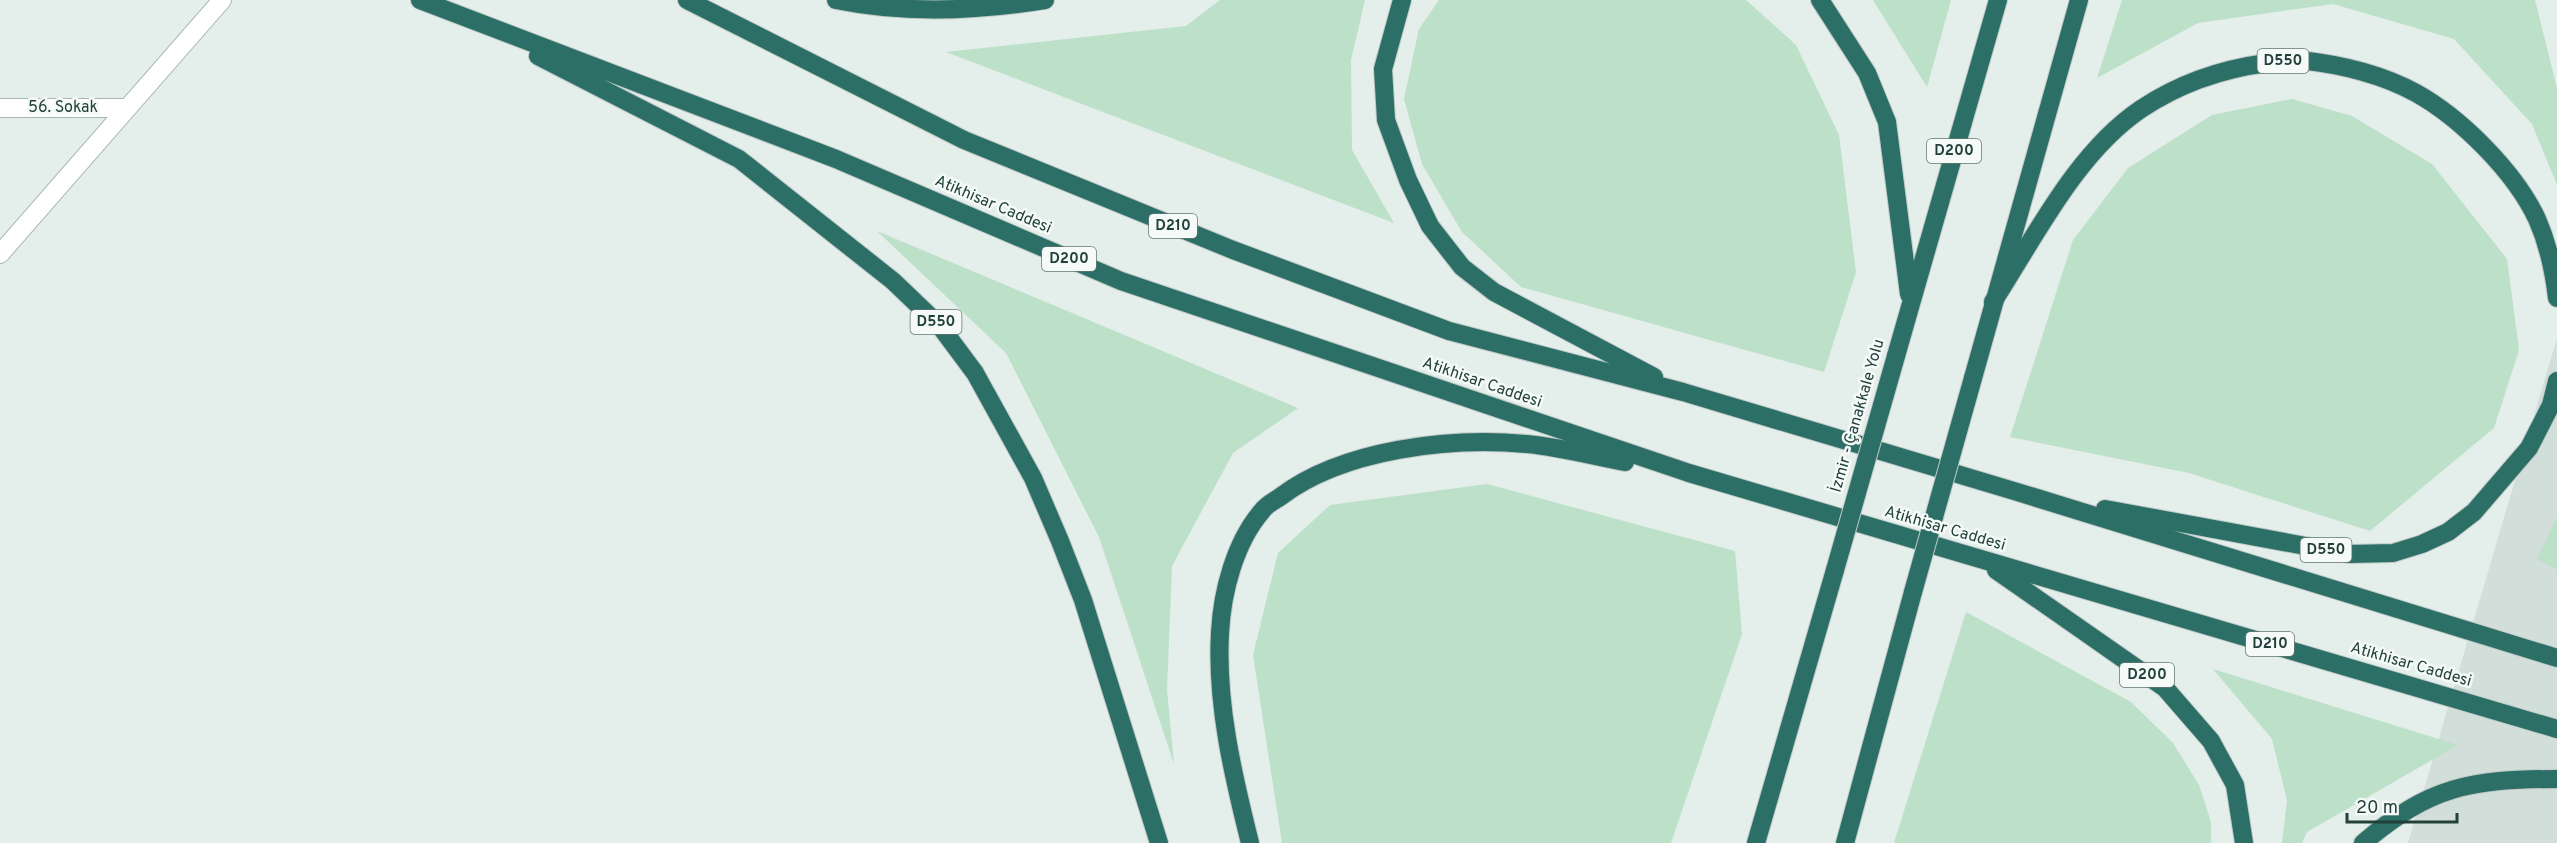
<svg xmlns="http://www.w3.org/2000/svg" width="2557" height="843" font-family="Overpass,sans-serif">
  <rect width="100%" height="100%" fill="#e4eeea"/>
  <polygon fill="#d2ded9" points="2557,338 2557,843 2408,843"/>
  <g fill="#bce0c8">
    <polygon points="1220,0 1365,0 1351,60 1352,150 1394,223 946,52 1186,26"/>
    <polygon points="1439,0 1746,0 1796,45 1839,135 1856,272 1824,372 1521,287 1462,232 1422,164 1404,99 1419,29"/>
    <polygon points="1873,0 1951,0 1927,87"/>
    <polygon points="2122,0 2535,0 2557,88 2557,185 2532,124 2454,39 2333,4 2198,23 2097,78"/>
    <polygon points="2292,99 2352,116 2432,164 2507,259 2519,350 2494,428 2370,531 2189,473 2010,437 2073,240 2128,168 2212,115"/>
    <polygon points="877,231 1298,408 1233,453 1172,566 1167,690 1174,764 1099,537 1006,353"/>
    <polygon points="1487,484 1735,551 1742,634 1671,843 1282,843 1253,655 1278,553 1330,505"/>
    <polygon points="2557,518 2557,570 2537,559"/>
    <polygon points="1966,612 2131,702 2173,743 2199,785 2211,822 2211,843 1894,843"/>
    <polygon points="2213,669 2458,745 2307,832 2302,843 2282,843 2287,800 2272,739"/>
  </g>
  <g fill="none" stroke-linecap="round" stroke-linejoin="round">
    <g stroke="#a6b7b2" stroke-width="20">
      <g id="street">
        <polyline points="0,108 125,108"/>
        <polyline points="0,254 222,0"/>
      </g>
    </g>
    <g stroke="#c1cac8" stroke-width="20">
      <g id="highway">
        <polyline points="420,0 836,159 1121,281 1689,473 2557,729"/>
        <polyline points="687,0 964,140 1233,250 1449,331 1683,392 2014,491 2557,658"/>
        <path d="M 836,0 C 904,14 977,11 1045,0"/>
        <polyline points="1402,0 1383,69 1386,120 1408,180 1430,226 1462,267 1494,292 1654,377"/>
        <polyline points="1820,0 1867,73 1887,122 1909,294"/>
        <polyline points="538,56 739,159 893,281 940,326 975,373 1033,478 1060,541 1083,600 1159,843"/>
        <path d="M 1993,302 C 2035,237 2076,153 2141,109 C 2180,83 2221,69 2267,63 C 2277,62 2289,59 2299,60 C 2338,64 2381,74 2416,93 C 2461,118 2515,172 2537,219 C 2548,244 2554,271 2557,298"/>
        <polyline points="1896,356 1998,0"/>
        <polyline points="1973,378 2079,0"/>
        <polyline points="2105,509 2349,554 2393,553 2422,544 2448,532 2474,512 2529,448 2551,405 2557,381"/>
        <polyline points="1996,570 2165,688 2211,741 2235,785 2244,843"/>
        <path d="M 1250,843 C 1233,775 1216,703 1220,633 C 1222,592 1235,542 1262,511 C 1266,505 1274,501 1280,497 C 1343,449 1450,437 1527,444 C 1560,447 1593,456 1625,462"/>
        <polyline points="1756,843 1835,570"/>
        <polyline points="1845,843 1913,592"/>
        <path d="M 2363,843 C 2430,786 2471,779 2557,779"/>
      </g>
    </g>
    <use href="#street" stroke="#fff" stroke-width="18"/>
    <use href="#highway" stroke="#2c6f66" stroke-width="18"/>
    <g stroke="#c1cac8" stroke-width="20" stroke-linecap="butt">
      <g id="highway-bridge">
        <polyline points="1835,570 1896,356"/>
        <polyline points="1913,592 1973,378"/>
      </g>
    </g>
    <use href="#highway-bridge" stroke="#2c6f66" stroke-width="18"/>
  </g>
  <g text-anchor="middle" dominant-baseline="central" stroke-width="5" stroke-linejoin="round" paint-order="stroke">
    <g fill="#f5faf8" stroke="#617874" stroke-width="1.5">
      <rect x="2257.5" y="49" width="51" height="24" rx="4.5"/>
      <rect x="1927" y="139" width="54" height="24" rx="4.5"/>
      <rect x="1149" y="214" width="48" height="24" rx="4.5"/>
      <rect x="1042" y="247" width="54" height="24" rx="4.5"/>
      <rect x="910.5" y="310" width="51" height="24" rx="4.5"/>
      <rect x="2300.5" y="538" width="51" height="24" rx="4.5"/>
      <rect x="2246" y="632" width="48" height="24" rx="4.5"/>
      <rect x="2120" y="663" width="54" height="24" rx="4.5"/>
    </g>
    <g font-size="15" font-weight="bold" fill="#22413b">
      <text x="2283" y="61">D550</text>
      <text x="1954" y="151">D200</text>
      <text x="1173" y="226">D210</text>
      <text x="1069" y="259">D200</text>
      <text x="936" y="322">D550</text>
      <text x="2326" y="550">D550</text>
      <text x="2270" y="644">D210</text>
      <text x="2147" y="675">D200</text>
    </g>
    <g font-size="16" fill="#22413b" stroke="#f5faf8">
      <text x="63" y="108">56. Sokak</text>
      <text transform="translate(993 205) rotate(23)">Atikhisar Caddesi</text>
      <text transform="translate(1482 383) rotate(19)">Atikhisar Caddesi</text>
      <text transform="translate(1858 416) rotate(-74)">İzmir - Çanakkale Yolu</text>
      <text transform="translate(1945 529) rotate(16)">Atikhisar Caddesi</text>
      <text transform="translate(2411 665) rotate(16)">Atikhisar Caddesi</text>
    </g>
  </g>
  <path d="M2347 813v9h110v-9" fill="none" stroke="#22413b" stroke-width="3"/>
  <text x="2356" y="813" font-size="18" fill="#22413b" stroke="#f5faf8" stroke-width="4.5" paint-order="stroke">20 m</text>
</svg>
